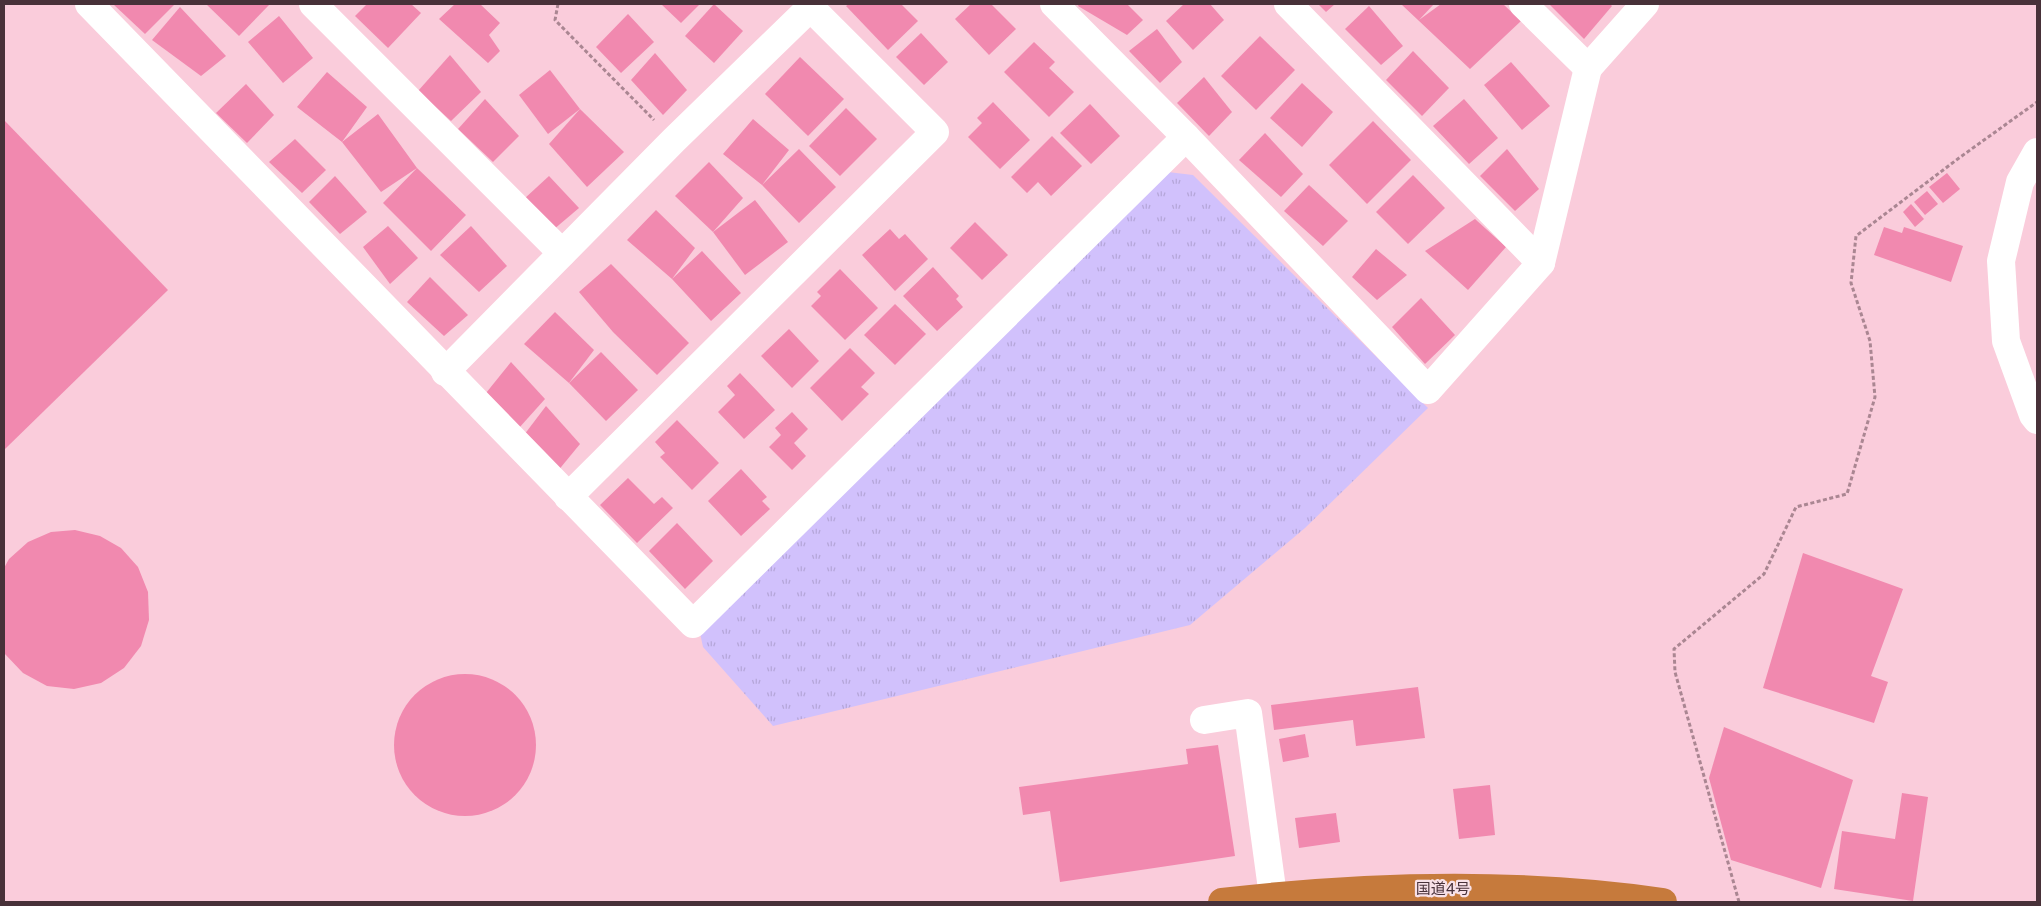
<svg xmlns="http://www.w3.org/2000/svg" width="2041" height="906" font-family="'Public Sans','Noto Sans JP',sans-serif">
  <defs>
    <pattern id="park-tufts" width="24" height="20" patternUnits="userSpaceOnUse" patternTransform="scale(1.25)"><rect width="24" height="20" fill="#d1c1fc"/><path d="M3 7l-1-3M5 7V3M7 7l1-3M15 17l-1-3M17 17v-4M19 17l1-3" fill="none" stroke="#b5a6d9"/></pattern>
  </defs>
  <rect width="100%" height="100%" fill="#faccdb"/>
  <polygon fill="url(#park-tufts)" points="1168,172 1193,175 1428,408 1305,528 1190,625 773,726 703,647 700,633"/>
  <g fill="#f189af">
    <polygon points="113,4 175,4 145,34"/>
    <polygon points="206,4 270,4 239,36"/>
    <polygon points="367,4 411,4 421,13 388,48 355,16"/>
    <polygon points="455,4 480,4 500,23 489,35 500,51 488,63 439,19"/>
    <polygon points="661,4 700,4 681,23"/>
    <polygon points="714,4 743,31 714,63 685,36"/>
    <polygon points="849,4 901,4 918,21 888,50 846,6"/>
    <polygon points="971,4 991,4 1016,29 989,55 955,19"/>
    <polygon points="1079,4 1127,4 1143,20 1127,35 1078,6"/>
    <polygon points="1184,4 1210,4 1224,20 1193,50 1166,21"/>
    <polygon points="1318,4 1335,4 1326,12"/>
    <polygon points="1401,4 1434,4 1419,20 1441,4 1503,4 1521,21 1470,69"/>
    <polygon points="1549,4 1610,4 1612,6 1584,39"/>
    <polygon points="1369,6 1403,46 1381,65 1345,29"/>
    <polygon points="180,7 226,56 201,76 152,40"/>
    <polygon points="628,14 654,42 621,73 596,47"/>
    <polygon points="279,16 313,58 283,83 248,42"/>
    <polygon points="1157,29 1182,62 1160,83 1129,51"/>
    <polygon points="921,33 948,62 924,85 896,57"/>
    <polygon points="1260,36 1295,70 1256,110 1221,76"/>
    <polygon points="1034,42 1055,62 1049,68 1074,92 1049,117 1004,72"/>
    <polygon points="1413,51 1449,88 1422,116 1386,80"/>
    <polygon points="655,53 687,90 663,115 631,80"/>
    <polygon points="450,55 481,92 451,121 418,91"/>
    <polygon points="800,57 844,99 808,136 765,94"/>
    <polygon points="1511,62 1550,106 1522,130 1484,85"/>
    <polygon points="550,70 580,109 548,134 519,95"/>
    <polygon points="327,72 367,107 342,142 378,114 417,168 466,215 431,251 383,203 417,168 381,192 342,142 297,107"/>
    <polygon points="1204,77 1232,112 1209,136 1177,103"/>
    <polygon points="1302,83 1333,112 1302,147 1270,118"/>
    <polygon points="246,84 274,115 247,143 216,113"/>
    <polygon points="485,99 519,136 493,162 458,129"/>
    <polygon points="1464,99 1498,138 1469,164 1433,126"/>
    <polygon points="993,102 1030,140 1000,169 968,137 982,123 977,118"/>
    <polygon points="1090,104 1120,136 1091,164 1060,133"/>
    <polygon points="846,108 877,139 840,176 809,146"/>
    <polygon points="580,109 624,152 587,187 549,144"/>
    <polygon points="753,119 789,150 762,185 799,149 836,187 799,223 762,185 723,154"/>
    <polygon points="4,120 168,290 4,450"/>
    <polygon points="1373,121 1411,160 1367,204 1329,165"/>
    <polygon points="1265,133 1303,174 1281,197 1239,160"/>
    <polygon points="1052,136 1082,166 1051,196 1038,182 1027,193 1011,177"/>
    <polygon points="295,139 326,170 302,193 269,162"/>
    <polygon points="1507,149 1539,189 1515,211 1480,176"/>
    <polygon points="709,162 743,198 713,232 675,196"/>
    <polygon points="1947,173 1960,189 1943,203 1929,187"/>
    <polygon points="1413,175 1445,208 1408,244 1376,212"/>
    <polygon points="335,176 367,212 340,234 309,202"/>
    <polygon points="549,176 579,208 553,230 524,199"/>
    <polygon points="1309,185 1348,221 1323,246 1284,211"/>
    <polygon points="1927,191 1938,204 1925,215 1914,202"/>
    <polygon points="755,200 788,242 745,275 713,232"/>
    <polygon points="1911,204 1924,219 1915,227 1903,212"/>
    <polygon points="656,210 695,248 672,279 702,251 741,293 711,321 672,279 627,240"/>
    <polygon points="1475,219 1506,247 1468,290 1425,251"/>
    <polygon points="975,222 1008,255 982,280 950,248"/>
    <polygon points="388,226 418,258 390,284 363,247"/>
    <polygon points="471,226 507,266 479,292 440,255"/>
    <polygon points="1884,227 1902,233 1904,227 1963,246 1951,282 1874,255"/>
    <polygon points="890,229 899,239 905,234 928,259 895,291 862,255"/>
    <polygon points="1376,249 1407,275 1377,300 1352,277"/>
    <polygon points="611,264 689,343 657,375 613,332 579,292"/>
    <polygon points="933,267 959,296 956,299 963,307 937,331 903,296"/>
    <polygon points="840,269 878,308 845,340 811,306 821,296 817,292"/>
    <polygon points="430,277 468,315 444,336 407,302"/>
    <polygon points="1421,298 1455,335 1425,364 1392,327"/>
    <polygon points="895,304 926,334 895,365 864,335"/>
    <polygon points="555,312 594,350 569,383 524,344"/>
    <polygon points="789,329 819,361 792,388 761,356"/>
    <polygon points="850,348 875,373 861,387 869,394 842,421 810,388"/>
    <polygon points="601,352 638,390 606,421 569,383"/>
    <polygon points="511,362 545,399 519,428 486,393"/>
    <polygon points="740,373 775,410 744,439 718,412 735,395 727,386"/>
    <polygon points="546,406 580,444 557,472 524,435"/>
    <polygon points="792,412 808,429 794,443 806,456 792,470 769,447 781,435 775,428"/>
    <polygon points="677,420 719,463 692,490 660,457 665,453 655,442"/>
    <polygon points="741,469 767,497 762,501 770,509 741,536 708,501"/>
    <polygon points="628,478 654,504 662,497 673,508 637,543 600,505"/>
    <polygon points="677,523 713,561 685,589 649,551"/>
    <polygon points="75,530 100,536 121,548 138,567 148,592 149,620 141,646 124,668 101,683 74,689 47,686 23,673 4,653 4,568 9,559 28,542 51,532"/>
    <polygon points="1803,553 1903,589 1871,676 1888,682 1874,723 1763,688"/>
    <circle cx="465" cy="745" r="71"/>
    <polygon points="1418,687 1425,738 1356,746 1353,720 1274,730 1271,705"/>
    <polygon points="1724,727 1853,780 1821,888 1731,860 1709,778"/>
    <polygon points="1305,734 1309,757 1283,762 1279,739"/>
    <polygon points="1218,745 1235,856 1060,882 1050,811 1023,815 1019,787 1188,764 1186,749"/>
    <polygon points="1490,785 1495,835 1459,839 1453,789"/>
    <polygon points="1902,793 1928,797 1913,901 1834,889 1842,831 1895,839"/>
    <polygon points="1336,813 1340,842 1299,848 1295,818"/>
  </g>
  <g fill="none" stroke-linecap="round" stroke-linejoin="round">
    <g stroke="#aa8692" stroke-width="3" stroke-dasharray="4 2.5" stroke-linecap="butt">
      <polyline points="558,4 555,20 654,120"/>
      <polyline points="1739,902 1675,672 1674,649 1764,574 1796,507 1847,494 1875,397 1870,341 1851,283 1856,236 1959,158 2037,102"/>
    </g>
    <g stroke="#fff" stroke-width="28">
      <polyline points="89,4 693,624 1186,137"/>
      <polyline points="313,4 562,253"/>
      <polyline points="1054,4 1186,137 1428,390 1541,263 1288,4"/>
      <polyline points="1523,4 1588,68 1645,4"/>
      <polyline points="1541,263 1588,68"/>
      <polyline points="445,372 674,140 814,4"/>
      <polyline points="568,497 935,132 810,7"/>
      <polyline points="1204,720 1248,713 1273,896"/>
    </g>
    <polyline stroke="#fff" stroke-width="28" points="2037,152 2020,182 2001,261 2006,341 2033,415 2037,420"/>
    <path stroke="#c67a3c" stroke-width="28" d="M 1222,902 C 1368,885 1518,881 1663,902"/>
  </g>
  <g text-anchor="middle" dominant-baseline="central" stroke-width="4.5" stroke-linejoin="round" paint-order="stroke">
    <g font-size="15" fill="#483139" stroke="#f8e1e8">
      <text x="1443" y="888">国道4号</text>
    </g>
  </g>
  <rect width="2041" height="906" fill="none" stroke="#483139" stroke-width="10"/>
</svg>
